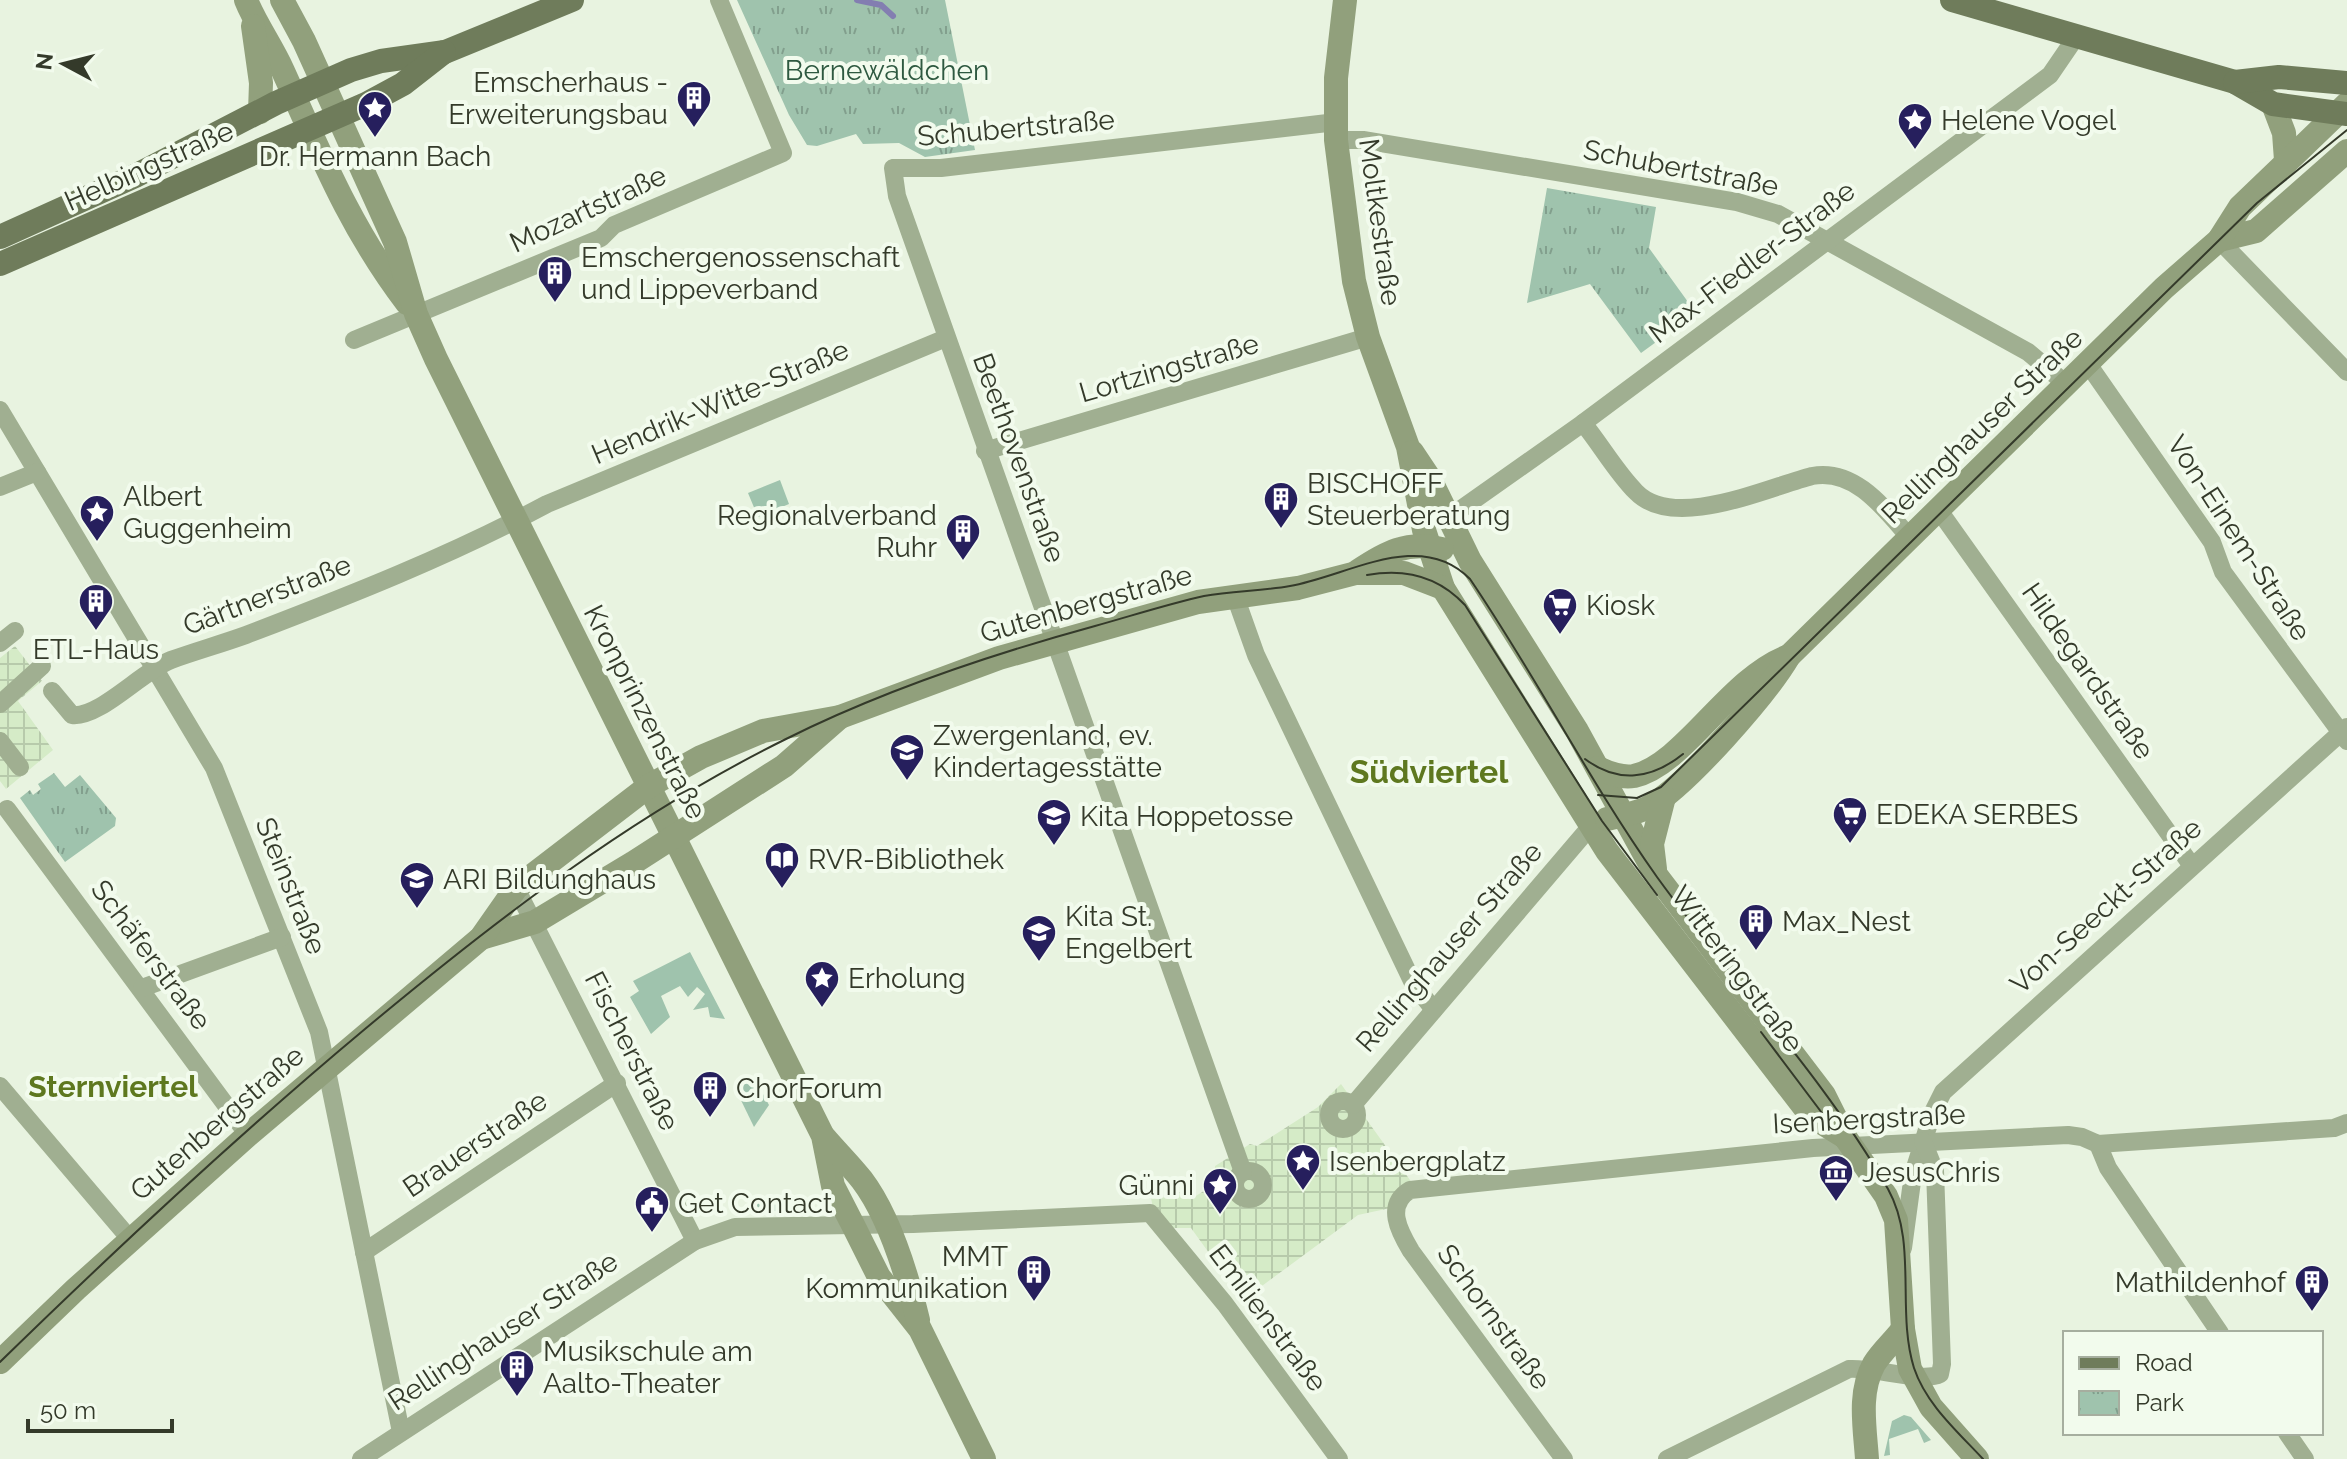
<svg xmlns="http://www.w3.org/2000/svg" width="2347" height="1459" font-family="Raleway,sans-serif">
  <defs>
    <pattern id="park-tufts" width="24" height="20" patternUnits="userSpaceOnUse" patternTransform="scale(2)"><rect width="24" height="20" fill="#9fc3ad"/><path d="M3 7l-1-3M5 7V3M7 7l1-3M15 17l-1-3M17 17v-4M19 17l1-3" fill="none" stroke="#829f8d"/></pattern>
    <pattern id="plaza-grid" width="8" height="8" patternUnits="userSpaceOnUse" patternTransform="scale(2)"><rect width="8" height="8" fill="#d5ebc7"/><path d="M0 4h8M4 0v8" fill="none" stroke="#b7caab"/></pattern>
  </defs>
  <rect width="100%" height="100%" fill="#e8f3e0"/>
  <g fill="#9fc3ad">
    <polygon points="780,480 789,504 758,517 748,493"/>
    <polygon points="690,952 725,1019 710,1017 708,1007 693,1010 705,994 697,987 688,997 680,986 661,996 670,1017 651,1034 630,997 639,991 633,981"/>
    <polygon points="755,1079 769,1105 754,1127 735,1088"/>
    <polygon points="782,1195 793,1210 757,1212 753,1200"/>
    <polygon points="1904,1415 1911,1417 1931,1440 1924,1443 1918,1429 1889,1439 1890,1455 1884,1456 1892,1421"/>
  </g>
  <g fill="url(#park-tufts)">
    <polygon points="737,0 945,0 975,150 925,157 899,143 863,144 856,134 817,146 807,145 789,115"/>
    <polygon points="1547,188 1656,207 1649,248 1696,313 1641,353 1590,284 1527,303"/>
    <polygon points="54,773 65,787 80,775 116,818 115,826 65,862 20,798 30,790 33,795 41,789 38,784"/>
  </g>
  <g fill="url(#plaza-grid)">
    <polygon points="15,646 42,681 18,701 53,750 6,789 0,781 0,658"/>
    <polygon points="1341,1084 1415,1187 1395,1207 1358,1215 1243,1300 1191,1228 1167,1228 1154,1213 1151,1198 1172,1197 1183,1190 1191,1199 1215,1184 1215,1166 1250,1144 1257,1146 1318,1107"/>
  </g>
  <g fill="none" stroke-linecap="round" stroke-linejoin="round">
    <polyline stroke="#837eb1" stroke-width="6" points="857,0 881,5 893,16"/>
    <g stroke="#a0af91" stroke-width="18">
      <polyline points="1336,140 1363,140 1737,202 1778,214 2028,352 2066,384"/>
      <polyline points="2219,240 2347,372"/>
      <polyline points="354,340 601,238 614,225 783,153 719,0"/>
      <polyline points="2088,364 2212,542 2223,572 2347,741"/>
      <polyline points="0,410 214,768 319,1032 401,1432"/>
      <path d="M 1583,423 C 1601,445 1616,472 1636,492 C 1674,531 1766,488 1812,476 C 1855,468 1884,508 1910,538"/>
      <polyline points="985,451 1368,337"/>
      <polyline points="0,487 37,472"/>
      <polyline points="1938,509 2192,866"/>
      <polyline points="1447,519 1583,423 2050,75 2076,37"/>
      <polyline points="1235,596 1256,655 1413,983 1434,1010"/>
      <polyline points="0,643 15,631"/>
      <path d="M 52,691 L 72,715 C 100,718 142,671 171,660 C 196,651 221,644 246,635 C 348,596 450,556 547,504 L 946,338"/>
      <polyline points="0,704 42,666"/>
      <polyline points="0,741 20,767"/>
      <polyline points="7,809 248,1135"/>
      <polyline points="516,888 695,1241"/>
      <polyline points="142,988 282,937"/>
      <polyline points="0,1086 130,1239"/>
      <circle cx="1343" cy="1115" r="14"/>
      <polyline points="1353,1105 1590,827"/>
      <polyline points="2098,1144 2108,1168 2220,1333"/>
      <circle cx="1249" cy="1185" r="14"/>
      <polyline points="1243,1172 897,196 893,168 941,168 1336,122"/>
      <polyline points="1903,1248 1913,1174 1932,1114 1943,1092 2347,727"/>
      <polyline points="364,1252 617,1083"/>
      <polyline points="2287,1433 2305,1459"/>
      <polyline points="361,1459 695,1241 735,1227 913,1224 1150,1213 1225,1304 1339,1459"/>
      <path d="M 1564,1459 L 1411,1251 C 1399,1231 1385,1205 1410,1190 L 1813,1148 L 2068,1135 L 2082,1137 L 2098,1144 L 2334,1128 L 2347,1123"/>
      <path d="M 1667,1459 L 1849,1369 C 1873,1367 1923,1383 1940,1374 L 1942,1364 L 1935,1171 L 1923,1141"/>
    </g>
    <g stroke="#91a07c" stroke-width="24">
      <path d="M 246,0 C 256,25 272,46 283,71 C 321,155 350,228 407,303"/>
      <polyline points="282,0 304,41 395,242 416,314 436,359 823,1136 833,1186 853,1225 879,1277 920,1329 984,1459"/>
      <polyline points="1345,0 1336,78 1336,140 1354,281 1368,337 1408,447 1424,530 1443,588 1607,851 1811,1116 1845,1137"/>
      <polyline points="253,26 261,83 260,112"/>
      <polyline points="2273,104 2284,133 2286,160"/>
      <polyline points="2219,240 2256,231 2347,151"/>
      <polyline points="1412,452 1430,479 1470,561 1577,731 1656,875 1824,1095 1845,1137 1886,1196 1896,1220 1903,1329 1910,1369 1931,1407 1977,1459"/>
      <path d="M 1358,571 C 1385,553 1407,540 1442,549"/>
      <path d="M 1598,768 C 1608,773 1623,778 1634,776 C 1685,764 1729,678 1789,656"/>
      <path d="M 1607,819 C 1621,815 1636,814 1649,807 C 1687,785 1766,695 1789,656 L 2164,288 L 2219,240 L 2240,207 L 2347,104"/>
      <polyline points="1655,869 1652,844 1664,797"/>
      <polyline points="481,938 535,922 633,863 784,766 840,717"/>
      <path d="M 825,1138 C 837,1152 851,1166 862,1180 C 890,1217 907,1275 918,1320"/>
      <polyline points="0,1362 76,1289 248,1135 481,938 516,888 649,786 701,757 763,731 840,717 999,658 1198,602 1298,588 1356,573 1404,573 1443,588"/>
      <path d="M 1867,1459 C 1865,1428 1858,1393 1874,1364 C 1882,1351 1894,1341 1903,1329"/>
    </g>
    <g stroke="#6f7c5b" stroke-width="24">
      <polyline points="1952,0 2235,82 2273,104 2347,114"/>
      <polyline points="2235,82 2279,77 2347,83"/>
      <polyline points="0,237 135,176 276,103 351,70 381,61 445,52 572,0"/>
      <polyline points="0,264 366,104 403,84 444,52"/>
    </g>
    <g stroke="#343a2a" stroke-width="2">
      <path d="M 1367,575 C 1405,568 1439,577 1465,605 L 1602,821 L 1657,895"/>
      <path d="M 1585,759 C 1618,784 1652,779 1683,754"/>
      <polyline points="1598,795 1637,798 1661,787 2257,203 2347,130"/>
      <polyline points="1761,1032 1828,1121"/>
      <path d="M 0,1362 C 118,1247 238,1135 365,1029 C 497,919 632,815 786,739 C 884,690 989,655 1095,626 C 1131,616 1168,604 1204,596 C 1233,591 1262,591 1290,586 C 1348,576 1420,528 1470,579 C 1536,676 1589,781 1657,877 C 1732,981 1824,1077 1888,1189 C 1918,1243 1896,1310 1914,1368 C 1926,1404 1957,1431 1983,1459"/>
    </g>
  </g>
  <defs>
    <g id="building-pin" transform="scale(1.8)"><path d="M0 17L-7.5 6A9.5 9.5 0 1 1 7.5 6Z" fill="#261f5d" stroke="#f2fbed"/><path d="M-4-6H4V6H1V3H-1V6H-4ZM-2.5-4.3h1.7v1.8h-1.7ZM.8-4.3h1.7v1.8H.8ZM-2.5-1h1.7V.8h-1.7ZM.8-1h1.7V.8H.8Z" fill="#fff"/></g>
    <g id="sight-pin" transform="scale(1.8)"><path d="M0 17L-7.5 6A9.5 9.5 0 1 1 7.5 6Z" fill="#261f5d" stroke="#f2fbed"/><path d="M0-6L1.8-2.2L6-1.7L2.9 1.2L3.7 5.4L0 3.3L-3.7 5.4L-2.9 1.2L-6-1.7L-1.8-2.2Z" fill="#fff"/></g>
    <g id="supermarket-pin" transform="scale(1.8)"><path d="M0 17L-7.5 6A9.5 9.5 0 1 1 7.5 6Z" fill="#261f5d" stroke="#f2fbed"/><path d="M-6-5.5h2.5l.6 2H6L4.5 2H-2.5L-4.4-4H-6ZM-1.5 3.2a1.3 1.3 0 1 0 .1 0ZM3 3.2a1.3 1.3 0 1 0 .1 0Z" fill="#fff"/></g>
    <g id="school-pin" transform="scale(1.8)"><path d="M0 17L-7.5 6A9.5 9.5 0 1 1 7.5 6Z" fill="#261f5d" stroke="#f2fbed"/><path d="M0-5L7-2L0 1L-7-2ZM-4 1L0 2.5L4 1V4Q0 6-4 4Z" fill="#fff"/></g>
    <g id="library-pin" transform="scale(1.8)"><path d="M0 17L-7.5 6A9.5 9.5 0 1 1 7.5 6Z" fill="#261f5d" stroke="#f2fbed"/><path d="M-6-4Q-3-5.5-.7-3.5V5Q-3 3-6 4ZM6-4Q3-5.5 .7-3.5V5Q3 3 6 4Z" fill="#fff"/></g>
    <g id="university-pin" transform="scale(1.8)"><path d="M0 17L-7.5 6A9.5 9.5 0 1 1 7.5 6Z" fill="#261f5d" stroke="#f2fbed"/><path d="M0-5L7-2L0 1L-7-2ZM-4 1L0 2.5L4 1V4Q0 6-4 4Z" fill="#fff"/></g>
    <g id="museum-pin" transform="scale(1.8)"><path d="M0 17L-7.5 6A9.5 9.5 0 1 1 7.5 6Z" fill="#261f5d" stroke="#f2fbed"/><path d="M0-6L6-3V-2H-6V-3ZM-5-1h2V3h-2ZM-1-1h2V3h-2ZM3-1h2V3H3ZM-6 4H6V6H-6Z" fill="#fff"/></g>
    <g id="civic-pin" transform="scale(1.8)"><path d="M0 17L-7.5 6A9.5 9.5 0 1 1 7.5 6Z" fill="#261f5d" stroke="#f2fbed"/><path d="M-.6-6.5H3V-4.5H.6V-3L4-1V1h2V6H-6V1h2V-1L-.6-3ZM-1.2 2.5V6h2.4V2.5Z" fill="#fff"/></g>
  </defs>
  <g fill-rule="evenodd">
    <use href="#building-pin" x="694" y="98"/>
    <use href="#sight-pin" x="375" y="108"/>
    <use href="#sight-pin" x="1915" y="120"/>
    <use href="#building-pin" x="555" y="273"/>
    <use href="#building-pin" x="1281" y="499"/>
    <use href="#sight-pin" x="97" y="512"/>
    <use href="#building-pin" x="963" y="531"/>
    <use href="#building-pin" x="96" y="601"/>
    <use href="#supermarket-pin" x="1560" y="605"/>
    <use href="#school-pin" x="907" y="751"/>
    <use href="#supermarket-pin" x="1850" y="814"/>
    <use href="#school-pin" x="1054" y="816"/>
    <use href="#library-pin" x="782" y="859"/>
    <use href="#university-pin" x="417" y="879"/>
    <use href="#building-pin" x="1756" y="921"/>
    <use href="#school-pin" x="1039" y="932"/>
    <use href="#sight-pin" x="822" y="978"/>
    <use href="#building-pin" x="710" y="1088"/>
    <use href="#sight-pin" x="1303" y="1161"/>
    <use href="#museum-pin" x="1836" y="1172"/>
    <use href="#sight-pin" x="1220" y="1185"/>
    <use href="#civic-pin" x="652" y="1203"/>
    <use href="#building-pin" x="1034" y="1272"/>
    <use href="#building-pin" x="2312" y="1282"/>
    <use href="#building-pin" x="517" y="1367"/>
  </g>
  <g text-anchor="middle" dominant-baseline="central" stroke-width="8" stroke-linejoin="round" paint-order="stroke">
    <g font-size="28" fill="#2e5940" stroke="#f2fbed">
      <text x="887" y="70">Bernewäldchen</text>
    </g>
    <g font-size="28" fill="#343a2a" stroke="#f2fbed" text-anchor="start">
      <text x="668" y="82" text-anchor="end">Emscherhaus -<tspan x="668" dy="32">Erweiterungsbau</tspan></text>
      <text x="1941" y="120">Helene Vogel</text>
      <text x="375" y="156" text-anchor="middle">Dr. Hermann Bach</text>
      <text x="581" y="257">Emschergenossenschaft<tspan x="581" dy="32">und Lippeverband</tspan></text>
      <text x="1307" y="483">BISCHOFF<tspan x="1307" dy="32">Steuerberatung</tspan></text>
      <text x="123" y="496">Albert<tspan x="123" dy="32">Guggenheim</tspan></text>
      <text x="937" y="515" text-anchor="end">Regionalverband<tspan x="937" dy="32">Ruhr</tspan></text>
      <text x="1586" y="605">Kiosk</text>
      <text x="96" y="649" text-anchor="middle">ETL-Haus</text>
      <text x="933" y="735">Zwergenland, ev.<tspan x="933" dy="32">Kindertagesstätte</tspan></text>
      <text x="1876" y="814">EDEKA SERBES</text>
      <text x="1080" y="816">Kita Hoppetosse</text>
      <text x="808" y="859">RVR-Bibliothek</text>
      <text x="443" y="879">ARI Bildunghaus</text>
      <text x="1065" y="916">Kita St.<tspan x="1065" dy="32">Engelbert</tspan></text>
      <text x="1782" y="921">Max_Nest</text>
      <text x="848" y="978">Erholung</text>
      <text x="736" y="1088">ChorForum</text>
      <text x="1329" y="1161">Isenbergplatz</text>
      <text x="1862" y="1172">JesusChris</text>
      <text x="1194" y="1185" text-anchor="end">Günni</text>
      <text x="678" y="1203">Get Contact</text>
      <text x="1008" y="1256" text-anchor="end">MMT<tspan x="1008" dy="32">Kommunikation</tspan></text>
      <text x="2286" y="1282" text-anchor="end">Mathildenhof</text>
      <text x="543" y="1351">Musikschule am<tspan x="543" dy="32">Aalto-Theater</tspan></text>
    </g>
    <g font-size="28" fill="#343a2a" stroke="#f2fbed">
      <text transform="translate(1016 128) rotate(-5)">Schubertstraße</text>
      <text transform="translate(149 166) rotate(-24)">Helbingstraße</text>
      <text transform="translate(1681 168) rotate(11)">Schubertstraße</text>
      <text transform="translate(588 209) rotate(-25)">Mozartstraße</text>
      <text transform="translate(1380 222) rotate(82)">Moltkestraße</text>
      <text transform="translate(1752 262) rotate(-37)">Max-Fiedler-Straße</text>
      <text transform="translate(1169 368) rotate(-16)">Lortzingstraße</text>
      <text transform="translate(720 402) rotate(-23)">Hendrik-Witte-Straße</text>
      <text transform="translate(1982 426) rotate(-44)">Rellinghauser Straße</text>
      <text transform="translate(1019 458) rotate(70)">Beethovenstraße</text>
      <text transform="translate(2239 538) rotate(57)">Von-Einem-Straße</text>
      <text transform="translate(267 595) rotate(-21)">Gärtnerstraße</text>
      <text transform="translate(1086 604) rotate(-16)">Gutenbergstraße</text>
      <text transform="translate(2088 671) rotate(55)">Hildegardstraße</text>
      <text transform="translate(645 712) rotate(63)">Kronprinzenstraße</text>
      <text transform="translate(291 886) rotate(68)">Steinstraße</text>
      <text transform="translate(2106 906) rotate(-42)">Von-Seeckt-Straße</text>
      <text transform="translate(1449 947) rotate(-49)">Rellinghauser Straße</text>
      <text transform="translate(151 955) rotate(53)">Schäferstraße</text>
      <text transform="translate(1737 969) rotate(53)">Witteringstraße</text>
      <text transform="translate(632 1051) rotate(63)">Fischerstraße</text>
      <text transform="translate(1869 1119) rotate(-3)">Isenbergstraße</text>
      <text transform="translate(217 1123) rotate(-41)">Gutenbergstraße</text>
      <text transform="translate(475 1144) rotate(-34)">Brauerstraße</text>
      <text transform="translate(1494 1317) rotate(54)">Schornstraße</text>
      <text transform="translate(1268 1318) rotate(53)">Emilienstraße</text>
      <text transform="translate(503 1331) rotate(-33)">Rellinghauser Straße</text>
    </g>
    <g font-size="30" font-weight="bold" fill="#5e781f" stroke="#f2fbed">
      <text x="113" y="1086">Sternviertel</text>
    </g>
    <g font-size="32" font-weight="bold" fill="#5e781f" stroke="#f2fbed">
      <text x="1429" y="771">Südviertel</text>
    </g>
  </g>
  <rect x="2063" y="1331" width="260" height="104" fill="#f2fbed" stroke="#a6ae9f" stroke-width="2"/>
  <rect x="2079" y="1357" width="40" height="12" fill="#6f7c5b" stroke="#a6ae9f" stroke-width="2"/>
  <text x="2135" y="1371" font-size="24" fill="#343a2a">Road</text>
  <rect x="2079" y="1391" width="40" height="24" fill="url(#park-tufts)" stroke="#a6ae9f" stroke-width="2"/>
  <text x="2135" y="1411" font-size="24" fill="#343a2a">Park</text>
  <g transform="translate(64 64) rotate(277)" stroke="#f2fbed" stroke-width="6" paint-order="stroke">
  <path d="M0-6L14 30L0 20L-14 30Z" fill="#343a2a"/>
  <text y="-12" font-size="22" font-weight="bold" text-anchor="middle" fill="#343a2a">N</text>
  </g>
  <path d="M28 1419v12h144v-12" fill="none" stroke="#343a2a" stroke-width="4"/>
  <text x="40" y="1419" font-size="24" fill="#343a2a" stroke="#f2fbed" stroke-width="6" paint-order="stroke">50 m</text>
</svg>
